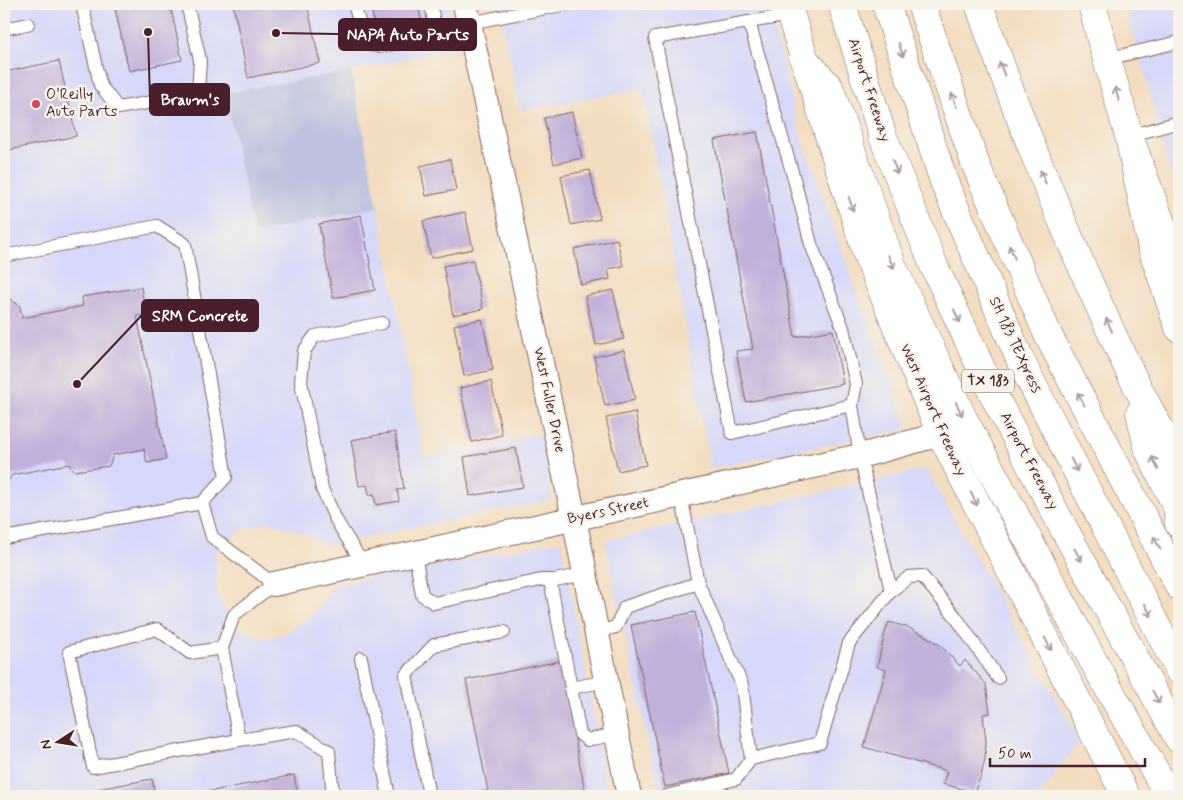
<svg xmlns="http://www.w3.org/2000/svg" width="1183" height="800" font-family="Mynerve,sans-serif">
  <rect width="100%" height="100%" fill="#f7f3e8"/>
  <filter id="ink" filterUnits="userSpaceOnUse"><feTurbulence type="fractalNoise" baseFrequency=".02" numOctaves="2"/><feDisplacementMap in="SourceGraphic" scale="10" xChannelSelector="R" yChannelSelector="G"/><feConvolveMatrix kernelMatrix="1 2 1 2 8 2 1 2 1" color-interpolation-filters="sRGB"/></filter>
  <filter id="wash" filterUnits="userSpaceOnUse"><feTurbulence type="fractalNoise" baseFrequency=".0096" numOctaves="4" result="noise"/><feDisplacementMap in="SourceGraphic" scale="20" xChannelSelector="R" yChannelSelector="G"/><feGaussianBlur stdDeviation="1.12" result="paint"/><feColorMatrix in="noise" values="0 0 0 0 0 0 0 0 0 0 0 0 0 0 0 0 0 1.4 0 .05"/><feComposite in="paint" operator="in"/></filter>
  <g filter="url(#wash)">
    <rect width="100%" height="100%" fill="#f3ddc0"/>
    <g fill="#d5d8f9">
      <polygon points="4,4 450,4 459,47 351,71 226,93 230,115 254,233 378,207 424,457 543,434 551,500 326,545 300,532 267,522 241,530 215,554 217,595 234,625 260,639 285,634 317,611 333,585 561,541 608,796 4,796"/>
      <polygon points="497,4 768,4 800,133 859,298 908,428 711,468 643,88 521,110"/>
      <polygon points="1125,4 1179,4 1179,204 1145,75"/>
      <polygon points="926,469 1080,741 1038,796 660,796 605,541"/>
    </g>
    <polygon fill="#bdc3de" points="351,71 378,207 254,233 225,93"/>
    <g id="blocks">
      <g fill="#c1b0da">
        <polygon points="114,4 170,4 182,60 129,71"/>
        <polygon points="233,4 307,4 320,63 248,78"/>
        <polygon points="370,4 418,4 422,25 376,32"/>
        <polygon points="59,61 76,136 4,151 4,72"/>
        <polygon points="572,112 582,158 554,164 544,118"/>
        <polygon points="757,132 795,337 833,330 843,384 746,402 736,351 753,349 714,140"/>
        <polygon points="450,159 456,190 426,196 420,166"/>
        <polygon points="590,170 600,219 571,225 561,176"/>
        <polygon points="465,212 473,249 431,258 423,221"/>
        <polygon points="361,215 375,290 333,298 319,224"/>
        <polygon points="617,239 623,266 608,269 610,279 581,285 574,249"/>
        <polygon points="473,260 483,309 453,315 443,266"/>
        <polygon points="141,287 146,315 137,316 166,459 147,463 144,449 113,455 109,466 75,471 68,464 12,475 7,483 4,483 4,295 20,306 22,318 83,306 82,297"/>
        <polygon points="613,290 624,339 596,345 585,296"/>
        <polygon points="482,319 493,370 464,376 454,325"/>
        <polygon points="624,350 635,400 605,406 594,357"/>
        <polygon points="491,381 502,435 472,442 460,388"/>
        <polygon points="635,412 646,465 618,471 606,418"/>
        <polygon points="395,432 404,489 397,490 399,501 376,505 374,494 369,495 367,485 359,486 351,440"/>
        <polygon points="516,448 523,487 470,496 464,457"/>
        <polygon points="695,612 729,773 665,787 631,625"/>
        <polygon points="889,622 907,627 924,635 940,645 960,666 965,660 986,684 990,713 983,714 986,741 985,759 981,776 974,792 943,784 947,771 864,747 886,670 877,667 885,633"/>
        <polygon points="560,661 586,796 470,796 469,794 488,791 466,680"/>
        <polygon points="294,775 298,796 192,796 192,795"/>
        <polygon points="152,779 155,796 100,796 98,789"/>
      </g>
    </g>
  </g>
  <g filter="url(#ink)">
    <use href="#blocks" fill-opacity="0" stroke="#85625f" stroke-width="1"/>
    <g fill="none" stroke-linecap="round" stroke-linejoin="round">
      <g stroke="#85625f" stroke-width="14">
        <g id="service">
          <polyline points="82,4 100,85 118,108 198,94 200,60 187,4"/>
          <polyline points="354,4 363,36 371,45 380,47 420,39 431,35 434,23 431,4"/>
          <polyline points="790,15 655,38 732,433 852,405 860,456 891,591"/>
          <polyline points="749,22 794,179 811,244 843,328 856,384 852,405"/>
          <polyline points="469,23 567,4"/>
          <polyline points="4,29 28,24"/>
          <polyline points="1106,59 1179,42"/>
          <polyline points="1129,136 1179,122"/>
          <polyline points="4,256 157,226 185,244 226,477 202,503 4,538"/>
          <polyline points="681,495 698,583 742,685 751,759 820,743 849,643 891,591 909,577 922,576 955,616 998,678"/>
          <polyline points="202,503 212,537 274,584 234,615 222,648 239,740 93,767 69,652 157,629 190,653 222,648"/>
          <polyline points="415,553 422,595 434,603 541,580 555,580 585,574"/>
          <polyline points="363,564 336,520 322,489 301,382 304,351 315,336 382,323"/>
          <polyline points="550,580 580,734 587,740 617,734"/>
          <polyline points="597,632 616,627 625,607 698,583"/>
          <polyline points="361,658 389,796"/>
          <polyline points="571,688 606,681"/>
          <polyline points="239,740 296,731 329,751 333,796"/>
          <polyline points="429,796 406,675 434,645 504,632"/>
          <polyline points="666,796 736,779 751,759"/>
        </g>
      </g>
      <g stroke="#85625f" stroke-width="26">
        <g id="minor">
          <polyline points="465,4 574,518 629,796"/>
          <polyline points="274,584 860,456 941,434"/>
        </g>
      </g>
      <g stroke="#85625f" stroke-width="29">
        <g id="secondary">
          <polyline points="787,4 867,254 941,434 1126,796"/>
          <polyline points="1092,4 1101,39 1129,136 1179,272"/>
        </g>
      </g>
      <g stroke="#85625f" stroke-width="29">
        <g id="motorway">
          <polyline points="842,4 882,134 934,266 994,396 1063,527 1179,739"/>
          <polyline points="886,4 944,182 1022,364 1179,670"/>
          <polyline points="921,4 975,163 1048,335 1179,586"/>
          <path d="M 979,4 C 1021,128 1072,249 1128,368 C 1144,401 1162,433 1179,465"/>
          <polyline points="803,58 829,87 892,265 962,416 1096,666 1169,796"/>
          <polyline points="1129,136 1152,248 1179,328"/>
          <polyline points="1140,413 1149,451 1177,507 1179,524"/>
        </g>
      </g>
      <use href="#service" stroke="#fff" stroke-width="12"/>
      <use href="#minor" stroke="#fff" stroke-width="24"/>
      <use href="#secondary" stroke="#fff" stroke-width="28"/>
      <use href="#motorway" stroke="#fff" stroke-width="28"/>
    </g>
    <defs><path id="oneway-shaft" d="M-6 0H5M1.5-3L5.5 0L1.5 3" fill="none" stroke-width="1.6" stroke-linecap="round" stroke-linejoin="round" transform="scale(1.25)"/></defs>
    <g stroke="#ae9aa0">
      <use href="#oneway-shaft" transform="translate(901 50) rotate(72)"/>
      <use href="#oneway-shaft" transform="translate(1002 69) rotate(-110)"/>
      <use href="#oneway-shaft" transform="translate(1117 94) rotate(-106)"/>
      <use href="#oneway-shaft" transform="translate(954 100) rotate(-109)"/>
      <use href="#oneway-shaft" transform="translate(895 167) rotate(69)"/>
      <use href="#oneway-shaft" transform="translate(1043 177) rotate(-112)"/>
      <use href="#oneway-shaft" transform="translate(851 204) rotate(72)"/>
      <use href="#oneway-shaft" transform="translate(1012 252) rotate(-113)"/>
      <use href="#oneway-shaft" transform="translate(891 262) rotate(69)"/>
      <use href="#oneway-shaft" transform="translate(957 316) rotate(65)"/>
      <use href="#oneway-shaft" transform="translate(1109 325) rotate(-114)"/>
      <use href="#oneway-shaft" transform="translate(1081 399) rotate(-118)"/>
      <use href="#oneway-shaft" transform="translate(959 409) rotate(65)"/>
      <use href="#oneway-shaft" transform="translate(1155 463) rotate(-116)"/>
      <use href="#oneway-shaft" transform="translate(1074 465) rotate(63)"/>
      <use href="#oneway-shaft" transform="translate(974 499) rotate(63)"/>
      <use href="#oneway-shaft" transform="translate(1157 543) rotate(-118)"/>
      <use href="#oneway-shaft" transform="translate(1078 555) rotate(61)"/>
      <use href="#oneway-shaft" transform="translate(1148 610) rotate(63)"/>
      <use href="#oneway-shaft" transform="translate(1048 644) rotate(63)"/>
      <use href="#oneway-shaft" transform="translate(1156 697) rotate(61)"/>
    </g>
  </g>
  <circle fill="#d1495b" stroke="#f7f3e8" stroke-width="2" cx="36" cy="104" r="5"/>
  <g text-anchor="middle" dominant-baseline="central" stroke-width="5" stroke-linejoin="round" paint-order="stroke">
    <rect fill="#f7f3e8" stroke="#7e5f64" stroke-width="1" x="962" y="369.5" width="52" height="23" rx="4"/>
    <g font-size="14" font-weight="bold" fill="#4a1f2b">
      <text x="988" y="381">TX 183</text>
    </g>
    <g font-size="15" fill="#4a1f2b" stroke="#f7f3e8">
      <text transform="translate(869 90) rotate(72)">Airport Freeway</text>
      <text transform="translate(1015 345) rotate(65)">SH 183 TEXpress</text>
      <text transform="translate(549 400) rotate(78)">West Fuller Drive</text>
      <text transform="translate(933 410) rotate(66)">West Airport Freeway</text>
      <text transform="translate(1029 461) rotate(62)">Airport Freeway</text>
      <text transform="translate(608 511) rotate(-12)">Byers Street</text>
    </g>
    <g font-size="15" fill="#4a1f2b" stroke="#f7f3e8" text-anchor="start">
      <text x="46" y="95">O'Reilly<tspan x="46" dy="17">Auto Parts</tspan></text>
    </g>
  </g>
  <path fill="none" stroke="#4a1f2b" stroke-width="2" d="M276 33L339 34M148 32L150 100M77 384L142 315"/>
  <g fill="#4a1f2b" stroke="#f7f3e8" stroke-width="2">
    <circle cx="276" cy="33" r="5"/>
    <circle cx="148" cy="32" r="5"/>
    <circle cx="77" cy="384" r="5"/>
  </g>
  <g fill="#4a1f2b" stroke="#4a1f2b" stroke-width="2">
    <rect x="339" y="19" width="137" height="31" rx="5"/>
    <rect x="150" y="84" width="79" height="31" rx="5"/>
    <rect x="142" y="300" width="116" height="31" rx="5"/>
  </g>
  <g font-size="16" text-anchor="middle" font-weight="bold" fill="#fff">
    <text x="408" y="40">NAPA Auto Parts</text>
    <text x="190" y="105">Braum's</text>
    <text x="200" y="321">SRM Concrete</text>
  </g>
  <rect width="1183" height="800" fill="none" stroke="#f7f3e8" stroke-width="20"/>
  <g transform="translate(58 742) rotate(258)" stroke="#f7f3e8" stroke-width="4" paint-order="stroke">
  <path d="M0-4L9 19L0 12L-9 19Z" fill="#4a1f2b"/>
  <text y="-8" font-size="14" font-weight="bold" text-anchor="middle" fill="#4a1f2b">N</text>
  </g>
  <path d="M990 758v8h155v-8" fill="none" stroke="#4a1f2b" stroke-width="2.5"/>
  <text x="998" y="758" font-size="15" fill="#4a1f2b" stroke="#f7f3e8" stroke-width="4" paint-order="stroke">50 m</text>
</svg>
